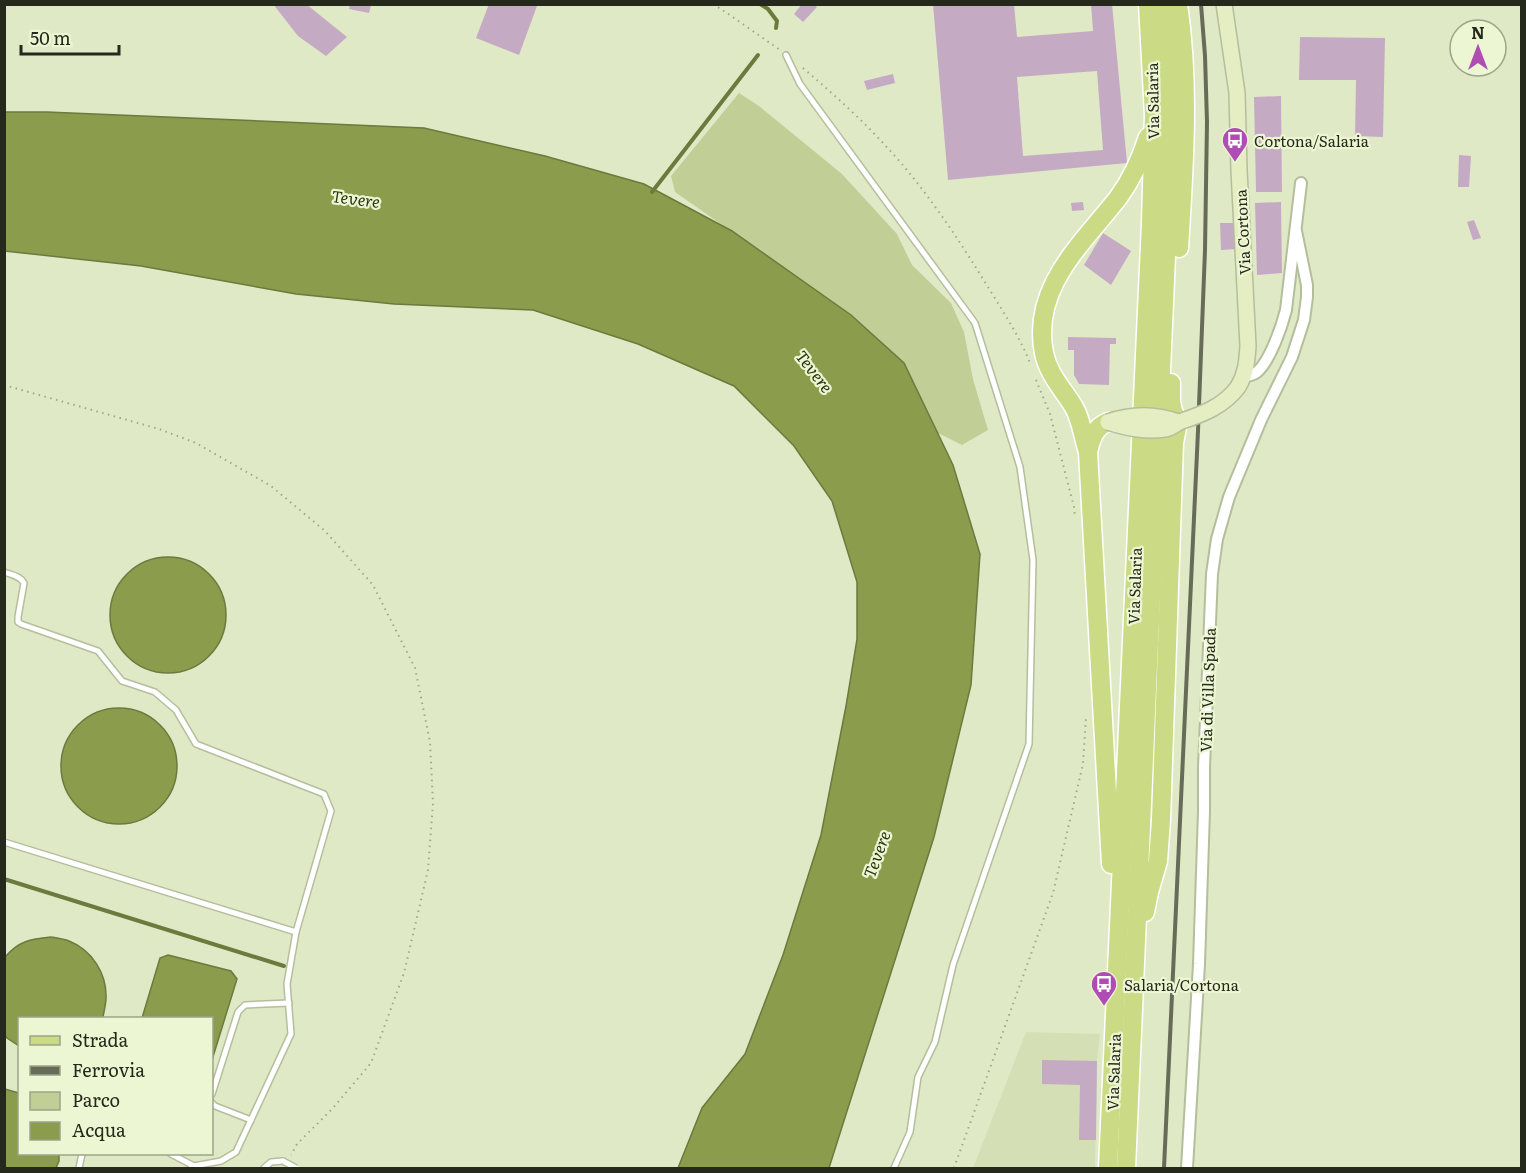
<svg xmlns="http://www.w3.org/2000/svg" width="1526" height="1173" font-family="Literata,serif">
  <rect width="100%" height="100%" fill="#e0e9c6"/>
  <polygon fill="#d4dfb6" points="1026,1032 1100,1034 1097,1061 1095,1168 973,1168"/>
  <polygon fill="#c1cf96" points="739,93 759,106 842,174 897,234 912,265 951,303 964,332 973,379 988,430 962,445 938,433 904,363 851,315 675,192 671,176"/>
  <g fill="#8b9c4c" stroke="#6c7a3d" stroke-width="1.5">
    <polygon points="5,112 47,112 424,128 545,156 644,184 732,231 851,315 904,363 953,465 980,554 971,685 934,837 829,1168 678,1168 702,1108 745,1054 783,955 821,835 846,706 857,639 857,582 832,501 794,446 734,386 638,344 533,310 394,304 296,294 141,266 5,251"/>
    <circle cx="168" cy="615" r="58"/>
    <circle cx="119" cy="766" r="58"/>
    <path d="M 51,937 C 57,938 64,939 69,941 C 92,950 107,974 106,998 C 106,1004 104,1011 103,1017 L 101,1018 L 20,1018 L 19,1046 L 7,1038 L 5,1035 L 5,957 C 19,941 30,939 51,937 Z"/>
    <polygon points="168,955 231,971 237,979 212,1060 212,1018 142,1018 160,958"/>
    <polygon points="5,1089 19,1093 20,1154 59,1154 59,1161 56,1168 5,1168"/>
  </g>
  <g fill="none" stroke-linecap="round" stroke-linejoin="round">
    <g stroke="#6c7a3d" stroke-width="4">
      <polyline points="760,4 768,9 777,21 776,28"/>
      <polyline points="652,192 758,55"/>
      <polyline points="4,879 284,966"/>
    </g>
  </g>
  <g fill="#c5aac4" fill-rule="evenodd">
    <polygon points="273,4 306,4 347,37 326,56 298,36"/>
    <polygon points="489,4 534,4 537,6 519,55 476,38"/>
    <polygon points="802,4 814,4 817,7 803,22 794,14"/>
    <path d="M 933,4 L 1014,4 L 1017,37 L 1093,31 L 1091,4 L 1112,4 L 1127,163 L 948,180 ZM 1097,71 L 1103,150 L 1023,156 L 1017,77 Z"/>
    <polygon points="350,5 371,5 369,13 349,9"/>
    <polygon points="1300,37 1385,38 1383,137 1355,136 1356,80 1299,80"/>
    <polygon points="893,74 895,83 867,90 864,81"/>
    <polygon points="1281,96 1282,192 1256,192 1254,97"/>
    <polygon points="1459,155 1471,156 1469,187 1458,187"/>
    <polygon points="1083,202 1084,210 1072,211 1071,203"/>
    <polygon points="1281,202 1282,273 1257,275 1255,203"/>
    <polygon points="1474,220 1481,238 1473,240 1467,222"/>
    <polygon points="1220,223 1236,223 1237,249 1221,250"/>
    <polygon points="1103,233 1131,251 1111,285 1084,265"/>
    <polygon points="1068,337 1116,338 1116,344 1110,344 1109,385 1079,384 1074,375 1074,350 1068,350"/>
    <polygon points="1042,1060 1097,1061 1096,1140 1079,1140 1080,1085 1042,1084"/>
  </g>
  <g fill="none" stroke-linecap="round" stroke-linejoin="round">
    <g stroke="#b5be9c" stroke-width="8">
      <g id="lane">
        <polyline points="786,55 800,84 975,323 1020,467 1033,560 1029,744 953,965 935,1042 918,1077 910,1132 894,1168"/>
        <path d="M 4,572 C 12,575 20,576 24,583 L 18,617 L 18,622 L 21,624 L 98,651 L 122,681 L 155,692 L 176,710 L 196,744 L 324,794 L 331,811 L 296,932 L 4,842"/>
        <polyline points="212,1094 238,1012 245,1005 289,1003"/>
        <polyline points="212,1103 215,1106 251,1120"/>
        <polyline points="171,1154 194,1166"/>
        <polyline points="79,1168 82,1154"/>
        <polyline points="191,1168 194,1166 221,1161 236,1152 291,1034 287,984 296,932"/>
        <polyline points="264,1168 271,1162 283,1161"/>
      </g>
    </g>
    <g stroke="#b5be9c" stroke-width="14">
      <g id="street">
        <path d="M 1244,376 C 1249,376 1253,375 1257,372 C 1270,361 1282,326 1286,310 L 1301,183"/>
        <polyline points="1187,1168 1199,964 1204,811 1204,767 1212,574 1217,539 1229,497 1261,420 1292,357 1304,320 1307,297 1307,285 1296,231"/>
      </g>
    </g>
    <g stroke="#b5be9c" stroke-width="18">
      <path id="secondary" d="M 1224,4 L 1237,93 L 1239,170 L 1248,346 C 1247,361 1246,374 1238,387"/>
    </g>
    <g stroke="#fff" stroke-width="21">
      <g id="primary">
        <path d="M 1178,4 C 1190,85 1184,167 1179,248"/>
        <path d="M 1108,422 C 1095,427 1091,438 1088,452 L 1111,864"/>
        <path d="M 1088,452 C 1083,437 1081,417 1072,404 C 1061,387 1048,373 1044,353 C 1031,288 1082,244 1118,198 C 1132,179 1141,159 1148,137"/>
        <polyline points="1145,912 1149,892 1158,861 1161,820 1174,443 1178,422 1173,411 1171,402 1171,383"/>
        <polyline points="1108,1168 1151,223 1154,115 1148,4"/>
        <polyline points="1126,1168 1169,188 1169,80 1164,4"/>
      </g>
    </g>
    <g stroke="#a0a78b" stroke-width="2" stroke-dasharray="1.5 4.5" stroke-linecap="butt">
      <polyline points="713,4 727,13 780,50"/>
      <path d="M 803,68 C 831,92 858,116 883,143 C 921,183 954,232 983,279 C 1000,307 1018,333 1030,363"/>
      <polyline points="1036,380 1050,414 1074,507 1075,518"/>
      <polyline points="4,385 159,429 196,443 271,486 325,531 373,585 415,668 430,742 433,803 428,870 404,973 371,1063 333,1108 297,1144 291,1155"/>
      <polyline points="954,1168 1053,893 1083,764 1086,718"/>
    </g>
    <use href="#lane" stroke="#fff" stroke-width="5"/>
    <use href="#street" stroke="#fff" stroke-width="10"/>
    <use href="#secondary" stroke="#e5edc2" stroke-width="15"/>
    <use href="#primary" stroke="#cbda84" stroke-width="18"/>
    <polyline stroke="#666c57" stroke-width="4" points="1164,1168 1198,431 1205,250 1207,122 1205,56 1201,4"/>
    <g stroke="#b5be9c" stroke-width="8" stroke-linecap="butt">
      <polyline id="lane-bridge" points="283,1161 296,1168"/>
    </g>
    <g stroke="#b5be9c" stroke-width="18" stroke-linecap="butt">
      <g id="secondary-bridge">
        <path d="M 1108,422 C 1127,428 1145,432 1165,429 C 1172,428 1176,423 1182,421 C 1203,414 1224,406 1238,387"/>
        <path d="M 1108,422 C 1131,414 1156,414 1178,422"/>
      </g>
    </g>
    <use href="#lane-bridge" stroke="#fff" stroke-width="5"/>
    <use href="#secondary-bridge" stroke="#e5edc2" stroke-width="15"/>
  </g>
  <defs>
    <g id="bus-pin" transform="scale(1.35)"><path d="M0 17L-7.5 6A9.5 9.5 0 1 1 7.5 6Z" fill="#b04db4" stroke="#edf6d3"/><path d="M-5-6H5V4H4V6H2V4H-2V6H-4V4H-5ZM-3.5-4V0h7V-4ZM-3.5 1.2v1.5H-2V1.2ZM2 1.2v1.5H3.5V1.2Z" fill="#fff"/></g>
  </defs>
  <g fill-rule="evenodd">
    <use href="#bus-pin" x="1235" y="140"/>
    <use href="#bus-pin" x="1104" y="984"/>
  </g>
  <g text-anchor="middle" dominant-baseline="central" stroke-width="4.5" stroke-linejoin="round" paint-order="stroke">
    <g font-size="15" fill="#25291b" stroke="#edf6d3">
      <text transform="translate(1152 101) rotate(-91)">Via Salaria</text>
      <text transform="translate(1242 232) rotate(-93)">Via Cortona</text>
      <text transform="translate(1134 586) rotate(-88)">Via Salaria</text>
      <text transform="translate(1207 690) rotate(-88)">Via di Villa Spada</text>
      <text transform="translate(1113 1072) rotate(-88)">Via Salaria</text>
    </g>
    <g font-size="15" fill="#25291b" stroke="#edf6d3" text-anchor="start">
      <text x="1254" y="140">Cortona/Salaria</text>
      <text x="1124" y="984">Salaria/Cortona</text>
    </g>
    <g font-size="16" font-style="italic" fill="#2c3310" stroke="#edf6d3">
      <text transform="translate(356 198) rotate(7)">Tevere</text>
      <text transform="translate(815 371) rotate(52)">Tevere</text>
      <text transform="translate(876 854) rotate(-70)">Tevere</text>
    </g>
  </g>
  <rect width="1526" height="1173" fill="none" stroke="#25291b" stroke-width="12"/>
  <rect x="18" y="1017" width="195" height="138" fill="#edf6d3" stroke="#9da489" stroke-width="1.5"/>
  <rect x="30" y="1036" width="30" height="9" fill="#cbda84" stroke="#9da489" stroke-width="1.5"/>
  <text x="72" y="1047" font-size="18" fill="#25291b">Strada</text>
  <rect x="30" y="1066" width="30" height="9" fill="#666c57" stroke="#9da489" stroke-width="1.5"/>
  <text x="72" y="1077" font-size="18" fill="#25291b">Ferrovia</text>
  <rect x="30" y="1092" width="30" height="18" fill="#c1cf96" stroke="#9da489" stroke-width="1.5"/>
  <text x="72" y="1107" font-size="18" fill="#25291b">Parco</text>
  <rect x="30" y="1122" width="30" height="18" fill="#8b9c4c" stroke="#9da489" stroke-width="1.5"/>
  <text x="72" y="1137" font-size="18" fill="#25291b">Acqua</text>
  <g transform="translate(1478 48)"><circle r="28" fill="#edf6d3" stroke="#9da489" stroke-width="1.5"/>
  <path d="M0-4.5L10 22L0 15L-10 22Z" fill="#b04db4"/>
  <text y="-9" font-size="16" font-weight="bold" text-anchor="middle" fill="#25291b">N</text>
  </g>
  <path d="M21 45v9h98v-9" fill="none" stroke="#25291b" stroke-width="3"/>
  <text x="30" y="45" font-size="18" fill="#25291b" stroke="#edf6d3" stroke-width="4.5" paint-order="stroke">50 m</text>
</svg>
